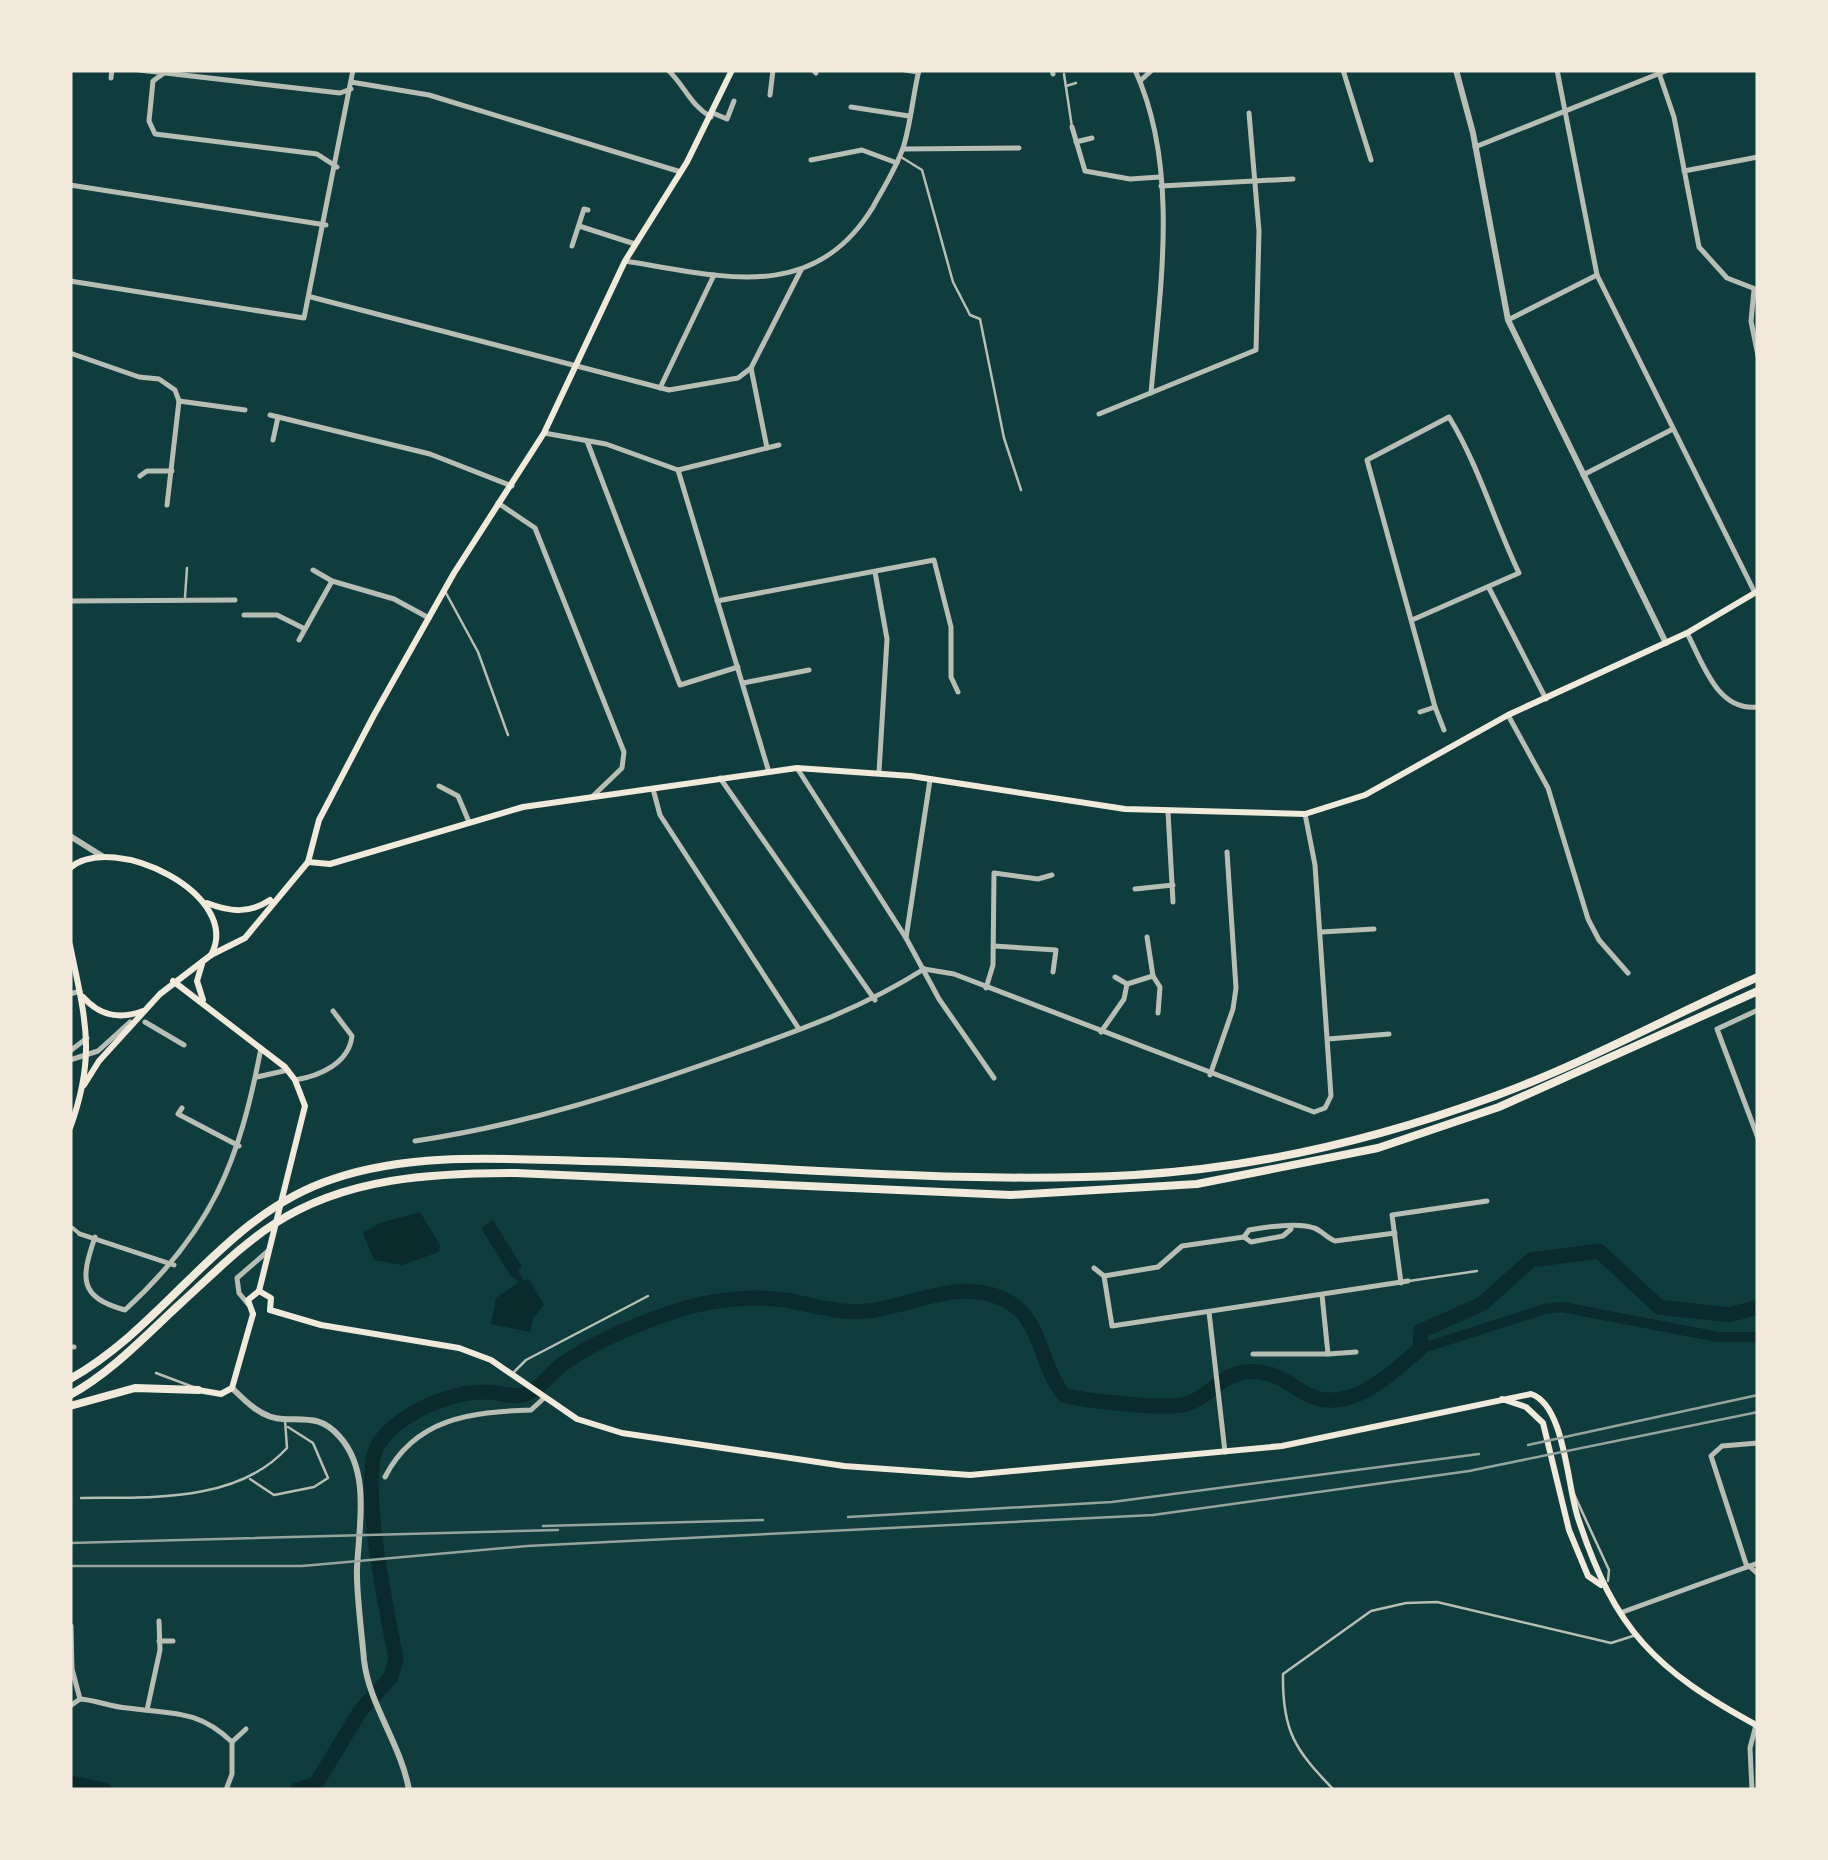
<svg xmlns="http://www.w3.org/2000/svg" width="1828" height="1860" font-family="'Libre Baskerville',serif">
  <rect width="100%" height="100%" fill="#0f3d3e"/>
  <g fill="#0a2a2b">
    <polygon points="420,1212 440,1245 439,1252 402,1265 374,1260 363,1233 380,1223"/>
    <polygon points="493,1220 522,1267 518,1270 524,1281 529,1279 544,1305 533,1318 530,1332 491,1324 496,1298 519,1282 510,1275 481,1228"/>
  </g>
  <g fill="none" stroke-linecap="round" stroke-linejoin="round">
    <polyline stroke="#0a2a2b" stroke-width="10" points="1420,1349 1545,1309 1562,1307 1718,1337 1758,1337"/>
    <g stroke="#0a2a2b" stroke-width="15">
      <polyline points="70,1783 105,1790"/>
      <path d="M 297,1790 L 316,1784 L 360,1711 L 391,1677 L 396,1659 C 388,1616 357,1476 379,1443 C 400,1413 449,1392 485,1392 C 497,1391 511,1398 523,1395 C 539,1391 551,1372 564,1363 C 596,1341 637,1324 673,1312 C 708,1300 749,1295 785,1300 C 814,1305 838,1314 867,1311 C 912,1306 956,1279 1001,1298 C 1043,1315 1038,1364 1064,1395 C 1085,1401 1167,1410 1186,1404 C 1209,1398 1220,1375 1245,1372 C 1268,1369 1283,1379 1301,1391 C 1345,1419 1387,1377 1420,1349 L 1421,1331 L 1482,1304 L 1531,1260 L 1599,1251 L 1659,1307 L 1729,1315 L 1758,1307"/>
    </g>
    <g stroke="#b8beb3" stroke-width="2.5">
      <polyline points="1064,74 1072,127"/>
      <polyline points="1066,86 1076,83"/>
      <polyline points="901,157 922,170 953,282 970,315 980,319 1004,438 1021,490"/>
      <polyline points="446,593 478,652 508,735"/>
      <polyline points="185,597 187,568"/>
      <polyline points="1409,1281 1477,1271"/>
      <polyline points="156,1373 196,1388"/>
      <polyline points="512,1374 526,1360 648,1296"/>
      <polyline points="250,1479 274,1495 314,1487 328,1478 313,1443 288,1427"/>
      <polyline points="1573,1492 1609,1570 1608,1581"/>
      <path d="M 81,1498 C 150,1497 237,1503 287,1448 L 285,1420"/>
      <path d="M 1334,1790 C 1295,1750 1282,1731 1283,1674 L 1371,1611 L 1406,1603 L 1437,1602 L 1611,1643 L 1633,1636"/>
      <polyline points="1346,1790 1387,1790"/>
    </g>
    <polyline stroke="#b8beb3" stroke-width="4" points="70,1226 80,1234"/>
    <g stroke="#b8beb3" stroke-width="5">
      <polyline points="139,70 340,93 351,89"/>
      <path d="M 668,70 C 685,86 690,105 711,117"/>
      <polyline points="813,70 816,73"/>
      <polyline points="905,70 918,72"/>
      <polyline points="1052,70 1053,74"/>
      <path d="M 1135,70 C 1180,168 1160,289 1151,393"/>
      <polyline points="1343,70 1371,160"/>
      <polyline points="1557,70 1597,275 1755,593"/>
      <polyline points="164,73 153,81 149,121 155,134 317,154 337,167"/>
      <polyline points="1659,73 1674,117 1699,247 1727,278 1758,290"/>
      <polyline points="111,78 112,70"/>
      <polyline points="1140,81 1152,70"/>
      <polyline points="351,82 429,95 681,172"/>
      <polyline points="770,95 773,70"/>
      <polyline points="851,107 909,116"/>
      <polyline points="713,113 727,119 734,101"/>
      <polyline points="1072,127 1085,171 1130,179 1160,177"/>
      <polyline points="1076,142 1092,138"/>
      <polyline points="1475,147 1668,70"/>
      <polyline points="903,149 1019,148"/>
      <polyline points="811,160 862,150 897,163"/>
      <polyline points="1684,171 1758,157"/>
      <polyline points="70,185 326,225"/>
      <polyline points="1161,186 1293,179"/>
      <polyline points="579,226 635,244"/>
      <polyline points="572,246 584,209 588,210"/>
      <path d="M 625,261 C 721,276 813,305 873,207 C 884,187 897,167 904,145 C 911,121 913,95 919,70"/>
      <polyline points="70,281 304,318 353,70"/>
      <polyline points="1754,290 1751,321 1758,356"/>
      <polyline points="311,297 669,390 738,378 751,368 801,270"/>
      <polyline points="1508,320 1597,275"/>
      <polyline points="70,353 139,377 159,379 175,390 179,401 167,505"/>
      <polyline points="751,368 767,448"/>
      <polyline points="660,388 714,275"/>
      <polyline points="179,401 245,410"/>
      <polyline points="1099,414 1256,350 1259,231 1249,113"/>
      <polyline points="270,415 430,454 512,486"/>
      <polyline points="544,433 606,444 678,470 768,769"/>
      <polyline points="273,440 278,417"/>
      <polyline points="587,441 680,685 738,667"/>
      <polyline points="678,470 779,445"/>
      <polyline points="1583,475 1673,429"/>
      <polyline points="140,476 147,471 172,471"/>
      <polyline points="498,503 535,528 624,752 622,768 593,796"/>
      <polyline points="313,570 332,581 394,599 429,618"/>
      <polyline points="875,572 887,639 879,772"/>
      <polyline points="1489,588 1546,699"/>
      <polyline points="70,601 235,600"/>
      <polyline points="717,601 934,560 951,627 951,677 958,692"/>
      <polyline points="244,615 277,615 305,629"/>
      <path d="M 1412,620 L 1519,573 C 1494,521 1479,466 1449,417 L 1367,460 L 1435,707 L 1444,730"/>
      <path d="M 1687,633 C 1703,663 1717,712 1758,707"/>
      <polyline points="299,640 332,581"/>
      <polyline points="743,683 809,670"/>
      <polyline points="1420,712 1435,707"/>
      <polyline points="1508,715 1548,788 1588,919 1599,940 1628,973"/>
      <polyline points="797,768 906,938 939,999 994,1078"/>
      <polyline points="720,778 875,1000"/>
      <polyline points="439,786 458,796 469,822"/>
      <polyline points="653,789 660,815 799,1029"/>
      <polyline points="1168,812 1173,902"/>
      <polyline points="1135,889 1173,885"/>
      <polyline points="1321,932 1374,929"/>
      <polyline points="906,938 930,780"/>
      <polyline points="994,946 1056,950 1053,972"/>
      <polyline points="924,969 954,974 1314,1112 1325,1108 1331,1096 1315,865 1305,814"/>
      <polyline points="1153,976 1160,987 1158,1013"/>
      <polyline points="1115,977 1127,984"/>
      <polyline points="986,988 993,965 994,873 1038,879 1052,875"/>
      <polyline points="70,994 80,991"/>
      <polyline points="1758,1010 1717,1029 1758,1138"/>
      <polyline points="145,1022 184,1045"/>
      <polyline points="1101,1032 1124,999 1127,984 1153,976 1147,937"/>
      <polyline points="1328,1039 1389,1034"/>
      <polyline points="70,1051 87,1038"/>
      <polyline points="70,1060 98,1051 130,1022"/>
      <polyline points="1210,1075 1233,1009 1236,988 1227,852"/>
      <polyline points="257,1077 288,1070"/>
      <path d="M 295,1080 C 320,1076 349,1063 352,1036 L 333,1011"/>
      <polyline points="182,1108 178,1114 239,1146"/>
      <path d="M 415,1141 C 524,1125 626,1092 730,1055 C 797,1031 863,1008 924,969"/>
      <polyline points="80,1234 174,1265"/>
      <path d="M 95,1237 C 81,1278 78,1297 125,1310 C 212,1230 239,1163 261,1048"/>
      <path d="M 1244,1237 L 1249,1230 C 1266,1227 1299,1222 1314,1228 C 1321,1230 1327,1238 1335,1241 L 1395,1233"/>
      <polyline points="1094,1268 1104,1276 1112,1326 1408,1281"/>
      <polyline points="1104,1276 1158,1267 1182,1246 1244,1237 1251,1242 1283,1236 1291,1229"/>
      <polyline points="1401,1283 1392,1215 1487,1201"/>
      <polyline points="248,1304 239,1293 237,1278 268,1251"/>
      <polyline points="1209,1312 1225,1452"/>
      <polyline points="70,1347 74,1347"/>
      <polyline points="1253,1354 1328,1354 1322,1295"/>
      <polyline points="1328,1354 1356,1352"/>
      <path d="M 385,1477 C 415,1418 471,1412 531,1410 L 543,1399"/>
      <polyline points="1749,1566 1758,1574"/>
      <polyline points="1747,1567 1711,1456 1722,1446 1758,1443"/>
      <polyline points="1620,1613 1758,1563"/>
      <polyline points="71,1626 72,1669 80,1699"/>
      <polyline points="159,1641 173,1641"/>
      <path d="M 70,1706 L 80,1699 C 96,1700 111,1707 127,1708 C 172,1714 197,1709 232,1742 L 232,1774 L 226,1790"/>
      <polyline points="147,1710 160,1650 159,1621"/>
      <polyline points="232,1742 246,1729"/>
      <polyline points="1752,1790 1750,1748 1756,1725"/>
    </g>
    <g stroke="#b8beb3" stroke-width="6">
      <polyline points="1456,70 1473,133 1508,320 1666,643"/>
      <polyline points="70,836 102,856"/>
      <path d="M 232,1388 C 246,1402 263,1419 283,1419 C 307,1420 321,1416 339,1436 C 371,1471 359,1525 357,1568 C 356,1592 362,1635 364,1660 C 369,1705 401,1744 409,1790"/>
    </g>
    <g stroke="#f1e9da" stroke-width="6">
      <polyline points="308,862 330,864 523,807 797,768 911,776 1125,809 1305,814 1365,795 1508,715 1687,633 1758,591"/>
      <polyline points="308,862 319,820 374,715 454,573 544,433 625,261 687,162 732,70"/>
      <path d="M 70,868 C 113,831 244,895 211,955"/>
      <path d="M 207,903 C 230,912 249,914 270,900"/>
      <path d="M 70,945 C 85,1019 97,1054 70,1128"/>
      <polyline points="202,964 197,981 203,1000"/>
      <polyline points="173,981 285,1067 295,1080 305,1106 259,1291"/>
      <path d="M 83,997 C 100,1016 119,1020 143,1011"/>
      <polyline points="84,1085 99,1061 160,994 211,955 245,938 308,862"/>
      <polyline points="259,1291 271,1298 270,1310"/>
      <path d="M 270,1310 L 321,1325 L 459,1348 L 491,1360 L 577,1419 L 622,1433 L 844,1466 L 970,1475 L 1282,1446 L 1531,1394 C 1565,1405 1567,1486 1578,1518 C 1615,1631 1655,1670 1758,1726"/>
      <polyline points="253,1314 248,1300 259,1291"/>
      <polyline points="198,1390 221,1394 232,1388 253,1314"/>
      <polyline points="1502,1399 1526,1407 1543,1423 1569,1530 1588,1576 1601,1585"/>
    </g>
    <g stroke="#f1e9da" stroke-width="8">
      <path d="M 70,1379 C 168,1324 223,1215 333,1179 C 413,1152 502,1159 584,1161 C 767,1164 951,1185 1134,1175 C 1256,1168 1381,1138 1495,1096 C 1585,1063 1670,1016 1758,977"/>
      <path d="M 70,1395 C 112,1372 146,1335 181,1303 C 211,1276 240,1246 274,1224 C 346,1177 433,1173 516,1173 L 1011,1195 L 1197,1184 L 1378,1148 L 1499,1107 L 1758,991"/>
      <polyline points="70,1406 135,1388 198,1390"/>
    </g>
    <g stroke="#97a49c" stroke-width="2.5">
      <polyline points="1528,1445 1758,1395"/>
      <polyline points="848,1517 1112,1502 1479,1454"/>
      <polyline points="543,1526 763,1520"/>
      <polyline points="70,1543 558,1530"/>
      <polyline points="70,1566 302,1566 527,1546 1153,1515 1469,1471 1758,1412"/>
    </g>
  </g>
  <rect width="1828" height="1860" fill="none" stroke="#f1e9da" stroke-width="145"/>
</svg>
